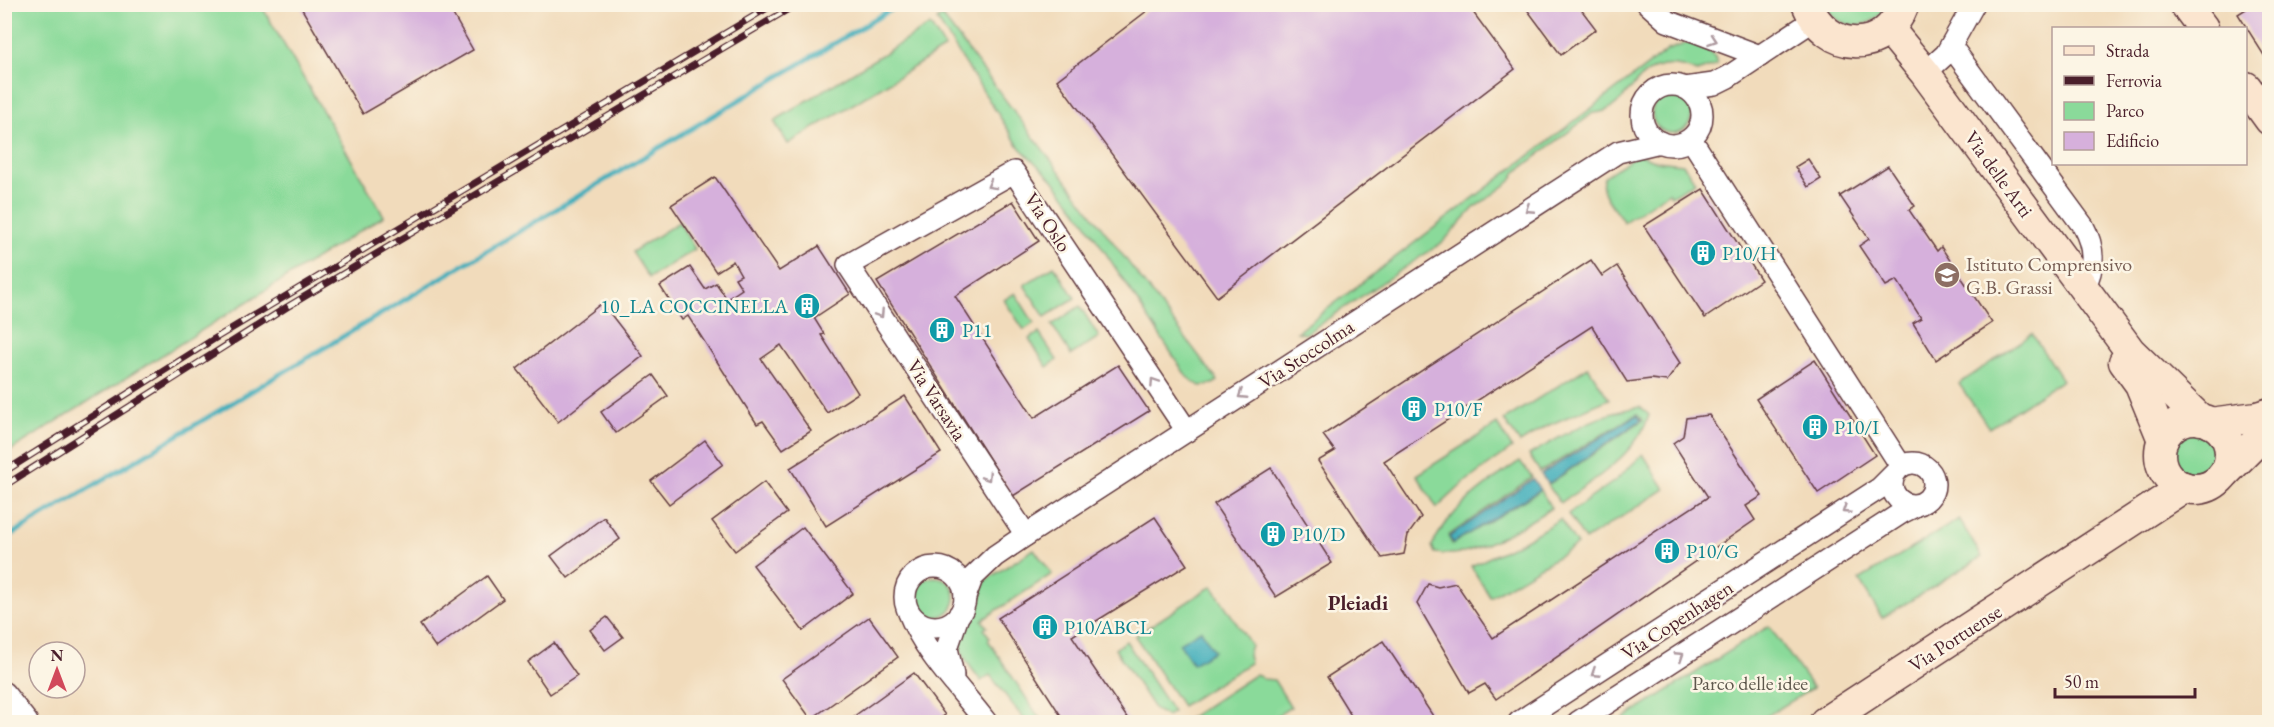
<svg xmlns="http://www.w3.org/2000/svg" width="2274" height="727" font-family="'EB Garamond',serif">
  <rect width="100%" height="100%" fill="#fcf5e5"/>
  <filter id="ink" filterUnits="userSpaceOnUse"><feTurbulence type="fractalNoise" baseFrequency=".0167" numOctaves="2"/><feDisplacementMap in="SourceGraphic" scale="12" xChannelSelector="R" yChannelSelector="G"/><feConvolveMatrix kernelMatrix="1 2 1 2 8 2 1 2 1" color-interpolation-filters="sRGB"/></filter>
  <filter id="wash" filterUnits="userSpaceOnUse"><feTurbulence type="fractalNoise" baseFrequency=".008" numOctaves="4" result="noise"/><feDisplacementMap in="SourceGraphic" scale="24" xChannelSelector="R" yChannelSelector="G"/><feGaussianBlur stdDeviation="1.35" result="paint"/><feColorMatrix in="noise" values="0 0 0 0 0 0 0 0 0 0 0 0 0 0 0 0 0 1.4 0 .05"/><feComposite in="paint" operator="in"/></filter>
  <g filter="url(#wash)">
    <rect width="100%" height="100%" fill="#f1dbbb"/>
    <g fill="#8ada9a" stroke="#6a7c62" stroke-width="1.5">
      <polygon points="5,4 261,5 384,216 5,454"/>
      <path d="M 1825,5 L 1887,5 C 1874,31 1838,32 1825,5 Z"/>
      <polygon points="942,16 1218,381 1213,384 1200,386 1187,377 1084,220 1053,180 1020,148 937,20"/>
      <polygon points="930,25 945,48 788,144 774,121"/>
      <path d="M 1690,42 C 1703,45 1715,51 1717,65 L 1697,72 C 1634,44 1634,113 1593,113 L 1515,173 L 1511,181 L 1474,208 L 1443,242 L 1305,334 L 1297,332 L 1668,50 Z"/>
      <circle cx="1672" cy="113" r="20"/>
      <path d="M 1638,154 L 1656,161 L 1683,164 L 1695,182 L 1671,196 L 1669,192 L 1624,222 C 1616,210 1595,189 1605,176 Z"/>
      <polygon points="679,222 695,249 649,278 632,252"/>
      <polygon points="1054,266 1075,298 1045,317 1024,285"/>
      <polygon points="1015,293 1034,323 1024,330 1004,300"/>
      <polygon points="1080,306 1099,337 1071,355 1052,325"/>
      <polygon points="1039,333 1057,360 1047,367 1029,339"/>
      <polygon points="2032,334 2062,380 1989,428 1959,384"/>
      <polygon points="1588,367 1609,399 1547,426 1520,443 1504,420"/>
      <path d="M 1640,407 L 1649,415 C 1638,453 1591,483 1560,503 L 1548,485 L 1643,420 L 1637,414 L 1540,472 L 1529,455 C 1565,434 1598,413 1640,407 Z"/>
      <polygon points="1497,424 1512,448 1465,482 1437,508 1417,475"/>
      <circle cx="2196" cy="454" r="25"/>
      <polygon points="1643,454 1665,489 1585,540 1568,514 1616,480"/>
      <path d="M 1520,461 L 1532,477 L 1448,536 L 1452,544 L 1541,490 L 1551,508 C 1528,523 1486,548 1459,553 C 1451,555 1443,554 1435,553 L 1432,546 C 1449,509 1488,483 1520,461 Z"/>
      <polygon points="1560,519 1577,545 1490,597 1471,566 1522,542"/>
      <polygon points="1959,519 1982,557 1882,618 1859,580"/>
      <path d="M 1034,549 L 1052,574 L 982,620 L 987,627 L 984,629 L 990,638 L 988,640 L 1042,722 L 1026,722 L 990,675 L 981,681 C 971,667 952,648 964,630 C 969,623 975,620 978,611 C 982,600 980,590 986,580 Z"/>
      <circle cx="935" cy="597" r="20"/>
      <polygon points="1212,586 1251,645 1248,655 1250,663 1182,706 1135,636"/>
      <polygon points="1769,626 1813,688 1757,722 1618,722"/>
      <polygon points="1126,641 1173,712 1167,716 1155,710 1115,649"/>
      <polygon points="1256,674 1263,679 1274,680 1291,707 1267,722 1192,722 1189,718"/>
    </g>
    <g fill="#3faebb" stroke="#446673" stroke-width="1.5">
      <polygon points="1637,415 1641,420 1548,484 1541,474"/>
      <polygon points="1533,479 1540,490 1453,543 1449,537"/>
      <polygon points="1201,630 1214,651 1193,664 1179,643"/>
    </g>
    <g fill="none" stroke-linecap="round" stroke-linejoin="round">
      <polyline stroke="#3faebb" stroke-width="5" points="4,539 900,4"/>
    </g>
    <g id="blocks">
      <g fill="#d6b0dc">
        <polygon points="299,4 447,4 473,50 363,114"/>
        <polygon points="1156,4 1467,4 1515,69 1217,297 1057,80"/>
        <polygon points="1523,4 1577,4 1596,29 1561,55"/>
        <polygon points="2254,4 2270,4 2270,65 2238,14"/>
        <polygon points="1808,159 1821,179 1808,187 1795,167"/>
        <polygon points="1888,166 1915,206 1909,210 1937,251 1941,247 1992,323 1936,360 1913,323 1921,318 1897,280 1886,286 1859,246 1869,239 1840,196"/>
        <polygon points="715,177 779,271 819,246 850,294 814,318 824,334 821,335 858,393 827,413 781,345 761,359 811,431 783,449 763,421 757,424 688,316 682,320 660,286 690,267 705,289 716,283 727,299 742,289 735,278 741,275 733,261 716,272 671,205"/>
        <polygon points="1703,189 1761,280 1705,318 1644,226"/>
        <polygon points="1013,201 1039,241 955,296 1034,418 1118,365 1149,411 1013,496 877,282"/>
        <polygon points="1591,260 1602,276 1617,266 1680,363 1667,381 1651,379 1627,382 1592,326 1384,461 1421,517 1408,535 1404,554 1382,558 1318,461 1335,451 1323,435"/>
        <polygon points="602,303 643,356 558,422 517,369"/>
        <polygon points="1815,360 1875,455 1818,493 1756,399"/>
        <polygon points="653,375 668,396 616,433 601,412"/>
        <polygon points="905,396 941,453 826,526 790,468"/>
        <polygon points="1709,415 1762,496 1746,506 1755,520 1496,699 1485,684 1469,693 1417,604 1428,584 1438,587 1456,583 1493,638 1708,497 1673,443 1683,436 1686,418"/>
        <polygon points="705,440 723,464 669,504 651,481"/>
        <polygon points="1271,468 1332,563 1276,597 1214,504"/>
        <polygon points="764,482 787,513 735,551 712,521"/>
        <polygon points="604,517 620,539 568,578 551,556"/>
        <polygon points="1155,517 1187,565 1072,636 1130,722 1065,722 998,618"/>
        <polygon points="803,527 853,593 803,631 753,565"/>
        <polygon points="487,576 503,599 436,648 420,625"/>
        <polygon points="607,617 623,637 605,650 590,630"/>
        <polygon points="869,617 898,657 811,719 782,679"/>
        <polygon points="1383,641 1437,722 1355,722 1327,677"/>
        <polygon points="554,643 577,676 550,694 528,662"/>
        <polygon points="914,673 945,715 935,722 846,722"/>
      </g>
    </g>
  </g>
  <g filter="url(#ink)">
    <use href="#blocks" fill-opacity="0" stroke="#633b41" stroke-width="1.5"/>
    <g fill="none" stroke-linecap="round" stroke-linejoin="round">
      <g stroke="#633b41" stroke-width="24">
        <g id="street">
          <polyline points="1648,4 1667,21 1760,56"/>
          <path d="M 1951,46 L 2083,226 C 2095,248 2095,267 2084,288"/>
          <polyline points="1925,73 1946,54 1974,4"/>
          <circle cx="1672" cy="115" r="30"/>
          <polyline points="1685,88 1714,84 1728,77 1814,20"/>
          <polyline points="1691,139 1901,466"/>
          <circle cx="1913" cy="484" r="21"/>
          <polyline points="1026,535 848,265 1014,172 1187,431"/>
          <circle cx="935" cy="597" r="30"/>
          <polyline points="965,597 972,578 995,556 1026,535 1618,152 1660,142"/>
          <path d="M 909,613 C 925,654 960,688 986,722"/>
          <polyline points="953,675 947,648 958,616"/>
          <polyline points="4,693 27,722"/>
          <polyline points="1519,722 1880,488 1893,475"/>
          <polyline points="1578,722 1903,512 1913,507"/>
        </g>
      </g>
      <g stroke="#633b41" stroke-width="33">
        <g id="secondary">
          <path d="M 1807,4 C 1827,54 1885,56 1904,4"/>
          <polyline points="2185,4 2203,28"/>
          <polyline points="1889,29 1925,73 2130,351 2201,420"/>
          <polyline points="2246,87 2270,120"/>
          <polyline points="2124,362 2140,384 2163,440"/>
          <circle cx="2195" cy="454" r="35"/>
          <polyline points="2210,423 2257,417 2270,413"/>
          <polyline points="2225,473 2251,447 2270,431"/>
          <polyline points="1825,722 2184,487"/>
        </g>
      </g>
      <use href="#street" stroke="#fff" stroke-width="21"/>
      <use href="#secondary" stroke="#fbe5cf" stroke-width="30"/>
      <g stroke="#4a1f2b" stroke-width="7">
        <g id="rail">
          <polyline points="4,472 214,339 774,4"/>
          <polyline points="4,486 287,307 797,4"/>
        </g>
      </g>
      <use href="#rail" stroke="#fcf5e5" stroke-width="4.5" stroke-dasharray="14" stroke-linecap="butt"/>
    </g>
    <defs><path id="oneway-chevron" d="M-2-3.5L2.5 0L-2 3.5" fill="none" stroke-width="1.6" stroke-linecap="round" stroke-linejoin="round" transform="scale(1.5)"/></defs>
    <g stroke="#ae9aa0">
      <use href="#oneway-chevron" transform="translate(1713 40) rotate(19)"/>
      <use href="#oneway-chevron" transform="translate(991 185) rotate(151)"/>
      <use href="#oneway-chevron" transform="translate(1529 209) rotate(147)"/>
      <use href="#oneway-chevron" transform="translate(880 314) rotate(57)"/>
      <use href="#oneway-chevron" transform="translate(1154 382) rotate(-124)"/>
      <use href="#oneway-chevron" transform="translate(1242 395) rotate(147)"/>
      <use href="#oneway-chevron" transform="translate(987 477) rotate(57)"/>
      <use href="#oneway-chevron" transform="translate(1846 510) rotate(147)"/>
      <use href="#oneway-chevron" transform="translate(1680 656) rotate(-33)"/>
      <use href="#oneway-chevron" transform="translate(1595 673) rotate(147)"/>
    </g>
  </g>
  <defs>
    <g id="building-disc" transform="scale(1.35)"><circle r="9.5" fill="#0f9aa8" stroke="#fcf5e5"/><path d="M-4-6H4V6H1V3H-1V6H-4ZM-2.5-4.3h1.7v1.8h-1.7ZM.8-4.3h1.7v1.8H.8ZM-2.5-1h1.7V.8h-1.7ZM.8-1h1.7V.8H.8Z" fill="#fff"/></g>
    <g id="school-disc" transform="scale(1.35)"><circle r="9.5" fill="#8d6e63" stroke="#fcf5e5"/><path d="M0-5L7-2L0 1L-7-2ZM-4 1L0 2.5L4 1V4Q0 6-4 4Z" fill="#fff"/></g>
  </defs>
  <g fill-rule="evenodd">
    <use href="#building-disc" x="1703" y="253"/>
    <use href="#school-disc" x="1947" y="275"/>
    <use href="#building-disc" x="807" y="306"/>
    <use href="#building-disc" x="942" y="330"/>
    <use href="#building-disc" x="1414" y="409"/>
    <use href="#building-disc" x="1815" y="427"/>
    <use href="#building-disc" x="1273" y="534"/>
    <use href="#building-disc" x="1667" y="551"/>
    <use href="#building-disc" x="1045" y="627"/>
  </g>
  <g text-anchor="middle" dominant-baseline="central" stroke-width="5" stroke-linejoin="round" paint-order="stroke">
    <g font-size="20" fill="#4a1f2b" stroke="#fcf5e5">
      <text transform="translate(1999 174) rotate(54)">Via delle Arti</text>
      <text transform="translate(1048 222) rotate(56)">Via Oslo</text>
      <text transform="translate(1306 354) rotate(-33)">Via Stoccolma</text>
      <text transform="translate(937 400) rotate(57)">Via Varsavia</text>
      <text transform="translate(1677 620) rotate(-33)">Via Copenhagen</text>
      <text transform="translate(1955 638) rotate(-33)">Via Portuense</text>
    </g>
    <g font-size="20" fill="#0d838f" stroke="#fcf5e5" text-anchor="start">
      <text x="1722" y="253">P10/H</text>
      <text x="788" y="306" text-anchor="end">10_LA COCCINELLA</text>
      <text x="962" y="330">P11</text>
      <text x="1434" y="409">P10/F</text>
      <text x="1834" y="427">P10/I</text>
      <text x="1292" y="534">P10/D</text>
      <text x="1686" y="551">P10/G</text>
      <text x="1064" y="627">P10/ABCL</text>
    </g>
    <g font-size="20" fill="#785e54" stroke="#fcf5e5" text-anchor="start">
      <text x="1966" y="264">Istituto Comprensivo<tspan x="1966" dy="23">G.B. Grassi</tspan></text>
    </g>
    <g font-size="20" fill="#5d574c" stroke="#fcf5e5">
      <text x="1750" y="683">Parco delle idee</text>
    </g>
    <g font-size="21" font-weight="bold" fill="#4a1f2b" stroke="#fcf5e5">
      <text x="1358" y="602">Pleiadi</text>
    </g>
  </g>
  <rect width="2274" height="727" fill="none" stroke="#fcf5e5" stroke-width="24"/>
  <rect x="2052" y="27" width="195" height="138" fill="#fcf5e5" stroke="#b59f9b" stroke-width="1.5"/>
  <rect x="2064" y="46" width="30" height="9" fill="#fbe5cf" stroke="#b59f9b" stroke-width="1.5"/>
  <text x="2106" y="57" font-size="18" fill="#4a1f2b">Strada</text>
  <rect x="2064" y="76" width="30" height="9" fill="#4a1f2b" stroke="#b59f9b" stroke-width="1.5"/>
  <text x="2106" y="87" font-size="18" fill="#4a1f2b">Ferrovia</text>
  <rect x="2064" y="102" width="30" height="18" fill="#8ada9a" stroke="#b59f9b" stroke-width="1.5"/>
  <text x="2106" y="117" font-size="18" fill="#4a1f2b">Parco</text>
  <rect x="2064" y="132" width="30" height="18" fill="#d6b0dc" stroke="#b59f9b" stroke-width="1.5"/>
  <text x="2106" y="147" font-size="18" fill="#4a1f2b">Edificio</text>
  <g transform="translate(57 670)"><circle r="28" fill="#fcf5e5" stroke="#b59f9b" stroke-width="1.5"/>
  <path d="M0-4.5L10 22L0 15L-10 22Z" fill="#d1495b"/>
  <text y="-9" font-size="16" font-weight="bold" text-anchor="middle" fill="#4a1f2b">N</text>
  </g>
  <path d="M2055 688v9h140v-9" fill="none" stroke="#4a1f2b" stroke-width="3"/>
  <text x="2064" y="688" font-size="18" fill="#4a1f2b" stroke="#fcf5e5" stroke-width="4.5" paint-order="stroke">50 m</text>
</svg>
